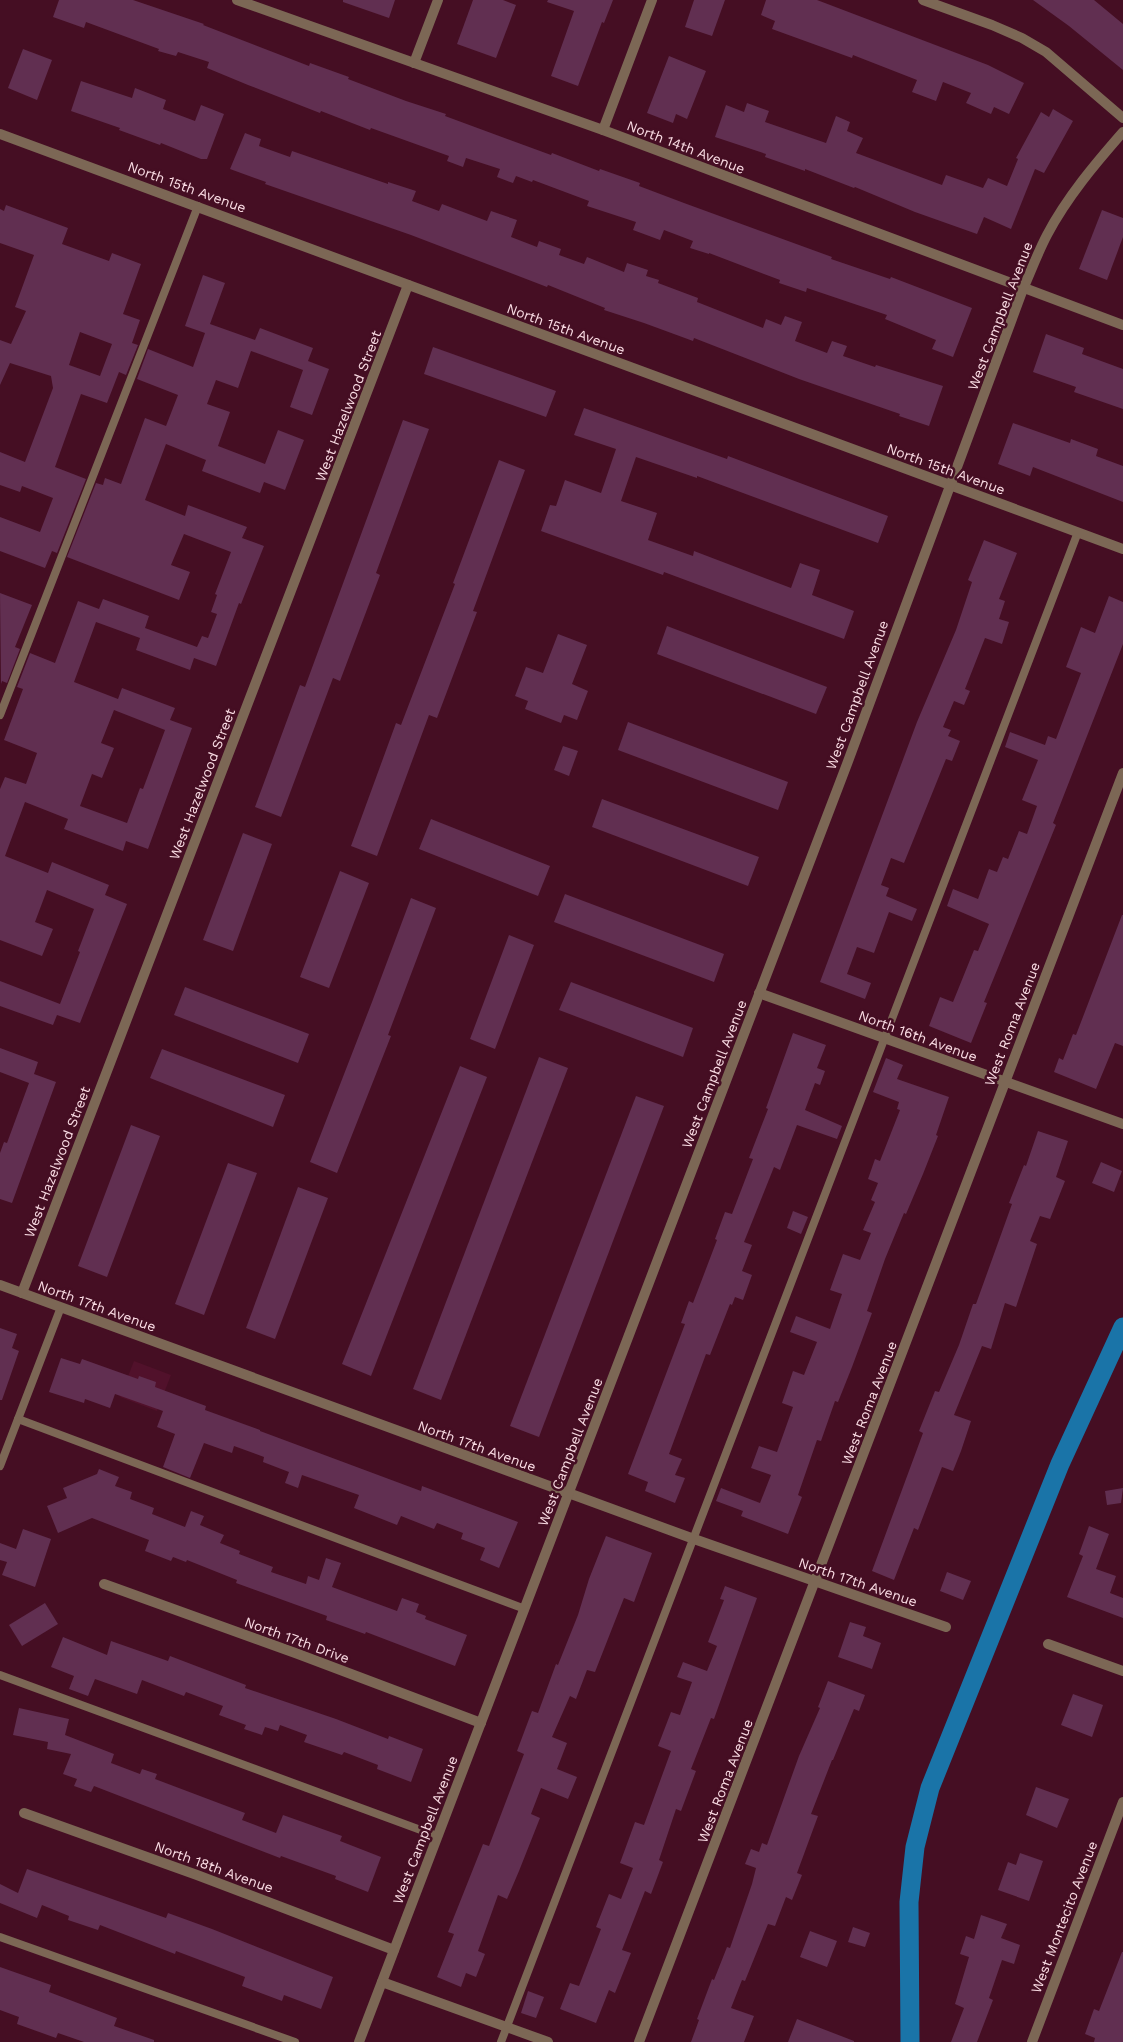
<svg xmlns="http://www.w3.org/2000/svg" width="1123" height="2042" font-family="'Work Sans',sans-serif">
  <rect width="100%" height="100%" fill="#450e23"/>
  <polygon fill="#51112b" points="134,1361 171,1375 157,1411 120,1397"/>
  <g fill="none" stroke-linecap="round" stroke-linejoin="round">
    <polyline stroke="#1a74a8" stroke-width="19" points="910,2042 909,1902 915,1847 930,1788 1060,1464 1123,1327"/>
  </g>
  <g fill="#612f51" fill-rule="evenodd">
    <polygon points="59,0 133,0 204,24 203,25 309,66 310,63 349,77 348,79 406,101 446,114 445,116 551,155 552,153 599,171 600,169 640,183 639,186 684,203 832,257 831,259 890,279 891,277 972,308 953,357 932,349 936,340 885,319 887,315 807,288 806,292 779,283 780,280 709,253 709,254 690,248 693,241 664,230 660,240 633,230 636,222 587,206 589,201 533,180 532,182 516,176 513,183 497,177 500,169 466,158 463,167 447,161 449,156 371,128 370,130 321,111 320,113 248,85 207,68 209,62 178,52 176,56 158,51 159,49 86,22 84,28 53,17"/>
    <polygon points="343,0 395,0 389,18 343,2"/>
    <polygon points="473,0 503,0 516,5 496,58 457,44"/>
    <polygon points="548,0 613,0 604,23 602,22 578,86 551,76 574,11 547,2"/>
    <polygon points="694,0 725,0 712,36 685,27"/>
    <polygon points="766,0 817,0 988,65 1024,83 1009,114 994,107 991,114 966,103 971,93 943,82 936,101 912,92 917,80 853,55 852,58 772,29 775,21 761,15"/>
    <polygon points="1033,0 1094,0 1123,24 1123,70 1069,26"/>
    <polygon points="23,49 52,60 37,100 8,88"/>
    <polygon points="669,56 706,71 687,119 676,114 673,123 647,113"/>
    <polygon points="81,81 132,98 135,88 166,100 163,109 195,121 201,105 224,114 207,159 201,159 161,143 160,145 119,130 120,128 71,111"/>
    <polygon points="747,103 769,111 765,122 826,143 836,116 850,122 847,131 863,138 856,153 942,185 946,175 983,188 988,178 1007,186 1018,159 1016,158 1041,112 1049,117 1053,109 1073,121 1044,173 1035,169 1011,229 984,217 977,234 915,212 855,187 854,188 805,169 805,171 765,157 766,154 715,137 726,105 744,112"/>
    <polygon points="245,133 261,139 259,146 290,157 292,151 388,184 388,182 416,191 412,201 439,211 442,204 487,221 491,211 517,220 511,237 537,247 539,241 561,249 559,255 584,264 587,257 624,272 627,263 648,270 646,276 659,280 658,283 698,298 697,302 763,328 766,319 781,325 785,316 802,322 795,341 827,353 832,341 847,346 843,356 875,367 876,365 943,386 929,426 899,416 900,414 799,379 694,338 693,341 644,323 604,310 605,308 548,285 547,287 411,235 265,184 266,182 230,169"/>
    <path d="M 6,205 L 68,228 L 62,244 L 109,261 L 112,253 L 141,264 L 123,314 L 140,320 L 132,343 L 138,345 L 126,375 L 119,372 L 107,403 L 81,394 L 55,467 L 86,479 L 57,553 L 52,551 L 45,568 L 0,551 L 0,517 L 40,532 L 53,498 L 22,486 L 20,492 L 0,485 L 0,452 L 25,462 L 53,388 L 51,376 L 10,363 L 0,385 L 0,340 L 11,344 L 26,311 L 15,307 L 34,255 L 0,243 L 0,209 L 4,211 ZM 80,332 L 112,344 L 100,376 L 69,365 Z"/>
    <polygon points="1102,210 1123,218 1123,237 1107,280 1079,269"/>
    <path d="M 203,275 L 225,283 L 210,324 L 255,340 L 260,328 L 313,348 L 308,361 L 329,369 L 312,415 L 290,407 L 303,370 L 251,351 L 238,388 L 216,380 L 207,404 L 230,412 L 218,446 L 265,464 L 278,430 L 304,440 L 285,490 L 264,482 L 260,493 L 202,471 L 206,460 L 166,444 L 145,500 L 185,516 L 188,505 L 247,527 L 242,538 L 264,546 L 241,604 L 239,603 L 216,666 L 194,658 L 190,670 L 136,650 L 140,638 L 96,622 L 74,682 L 118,699 L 122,688 L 175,708 L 170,720 L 192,728 L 148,849 L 126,841 L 123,851 L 64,829 L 68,819 L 25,802 L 5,856 L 48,873 L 52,862 L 109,885 L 105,895 L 127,904 L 80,1023 L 57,1015 L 53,1025 L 0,1006 L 0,981 L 60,1004 L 80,952 L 78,951 L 94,909 L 47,890 L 35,922 L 53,929 L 42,956 L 0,940 L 0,789 L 5,777 L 26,784 L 37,753 L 4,740 L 23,689 L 17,687 L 30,653 L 55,663 L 78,601 L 99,609 L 103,599 L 149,616 L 145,628 L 197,647 L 202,636 L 208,638 L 217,614 L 211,612 L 217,595 L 215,594 L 231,552 L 184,534 L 171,565 L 190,572 L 179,600 L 67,557 L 96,483 L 103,485 L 105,478 L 121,484 L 145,418 L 166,426 L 178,395 L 137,379 L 148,349 L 193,367 L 205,333 L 185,326 ZM 114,710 L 165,730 L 143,789 L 140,788 L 127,823 L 80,806 L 92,774 L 102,778 L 114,748 L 101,743 Z"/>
    <polygon points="1046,334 1084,348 1082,354 1123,369 1123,409 1074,392 1076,387 1033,372"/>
    <polygon points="433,347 556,391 546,417 424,374"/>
    <polygon points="584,408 727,459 728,456 888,516 878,543 697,476 697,478 636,457 621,501 657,513 648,540 693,556 694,551 791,588 800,563 820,570 812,595 854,611 844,639 664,572 663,575 541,531 550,505 556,506 565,480 601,493 616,449 574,435"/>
    <polygon points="403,420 429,429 376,573 380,575 340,681 333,678 281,817 255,807 300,685 305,687"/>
    <polygon points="1013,423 1070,443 1071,439 1098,449 1096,456 1123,466 1123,502 1033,467 1030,476 998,464"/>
    <polygon points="499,460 525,470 473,611 477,612 437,718 429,715 377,856 351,846 396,723 401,725 455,584 453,583"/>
    <polygon points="984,540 1017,553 999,599 1005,601 999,619 1009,622 1002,644 985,638 965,689 970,691 964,705 954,701 943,727 951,730 948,736 960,741 952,761 946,759 904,863 891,858 881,885 889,888 886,896 917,909 912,921 889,912 874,953 857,947 847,974 871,983 865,999 820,982 917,722 956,630 972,582 968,580"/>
    <polygon points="0,593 32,605 15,647 20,649 7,683 2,681 1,684"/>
    <polygon points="1109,596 1123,602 1123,644 1053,823 1056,825 984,1002 987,1003 971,1043 929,1026 940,997 953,1002 974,950 978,951 989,924 947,906 953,889 978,899 989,869 997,872 1003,857 1008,859 1019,831 1027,834 1037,806 1022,800 1038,760 1005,747 1010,732 1045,745 1048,736 1056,739 1081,673 1066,667 1081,627 1095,633"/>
    <polygon points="667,626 827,687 816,714 657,654"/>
    <polygon points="558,634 587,645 572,684 588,691 577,720 564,715 561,723 525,709 528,701 515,696 526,667 543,673"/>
    <polygon points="628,722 788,782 778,810 618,750"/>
    <polygon points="563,746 578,751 569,776 554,770"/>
    <polygon points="602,799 759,857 748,886 592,827"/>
    <polygon points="431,819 550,866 538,896 419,849"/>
    <polygon points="243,833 272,844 233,951 203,940"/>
    <polygon points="340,871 369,883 329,988 300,977"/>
    <polygon points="565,894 724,954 714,982 554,922"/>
    <polygon points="411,898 436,908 388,1035 391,1036 337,1173 310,1162 372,1002"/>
    <polygon points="1122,915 1123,915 1123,1046 1115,1043 1096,1089 1054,1072 1059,1058 1063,1060 1073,1034 1076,1035"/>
    <polygon points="509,935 534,945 495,1049 470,1039"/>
    <polygon points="571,982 693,1028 683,1057 559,1010"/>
    <polygon points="185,987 309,1034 298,1063 174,1015"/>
    <polygon points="793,1033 826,1045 817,1068 825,1071 820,1085 815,1083 805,1110 842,1126 837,1139 797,1125 780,1170 774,1167 744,1242 752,1245 742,1271 752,1275 743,1300 735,1297 732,1305 730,1304 710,1355 706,1354 669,1454 682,1459 675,1475 685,1478 675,1503 645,1491 648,1482 628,1474 685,1324 681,1323 689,1301 693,1303 717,1240 715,1239 725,1212 732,1214 753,1159 749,1158 768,1109 766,1108"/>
    <polygon points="0,1048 38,1062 34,1074 56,1082 12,1203 0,1199 0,1153 4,1142 7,1143 29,1083 0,1072"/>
    <polygon points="162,1049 285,1095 273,1127 150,1078"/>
    <polygon points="539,1057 568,1068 441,1400 413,1389"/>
    <polygon points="886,1058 903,1065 897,1079 949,1097 936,1135 938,1136 923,1174 906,1214 904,1213 885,1259 867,1311 872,1313 852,1367 838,1402 835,1401 821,1441 817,1440 798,1495 802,1497 788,1534 741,1516 743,1511 716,1501 721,1488 760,1503 771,1475 751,1468 759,1446 777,1452 793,1407 782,1403 793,1371 804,1375 817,1342 790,1332 796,1316 830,1329 842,1294 830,1290 843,1254 860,1260 871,1233 863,1230 875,1202 871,1200 878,1183 868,1179 875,1159 880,1161 900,1110 897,1109 899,1102 873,1092"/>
    <polygon points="460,1066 487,1077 371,1376 342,1364"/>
    <polygon points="636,1096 664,1106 539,1437 510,1426"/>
    <polygon points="131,1125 160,1136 107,1277 78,1266"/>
    <polygon points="1038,1131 1068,1141 1056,1177 1065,1181 1050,1219 1040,1216 1030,1241 1037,1244 1016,1307 1005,1303 991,1349 982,1346 954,1415 971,1421 961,1451 953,1471 942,1467 918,1530 914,1528 894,1580 872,1571 923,1433 919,1431 935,1391 939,1392 959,1345 973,1304 976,1304 1012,1204 1009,1203 1024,1165 1026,1166"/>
    <polygon points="1101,1162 1122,1171 1114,1192 1092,1183"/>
    <polygon points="228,1163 257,1173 204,1315 175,1304"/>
    <polygon points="298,1187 328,1198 275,1339 246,1328"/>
    <polygon points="793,1211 808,1217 801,1234 787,1228"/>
    <polygon points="0,1328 17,1334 12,1348 19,1351 2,1400 0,1400"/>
    <polygon points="61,1358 80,1364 82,1359 138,1379 139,1376 156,1382 155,1387 206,1406 205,1410 260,1430 260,1431 421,1491 422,1486 518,1522 499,1568 480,1560 485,1548 461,1539 463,1533 437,1523 434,1529 401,1516 397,1525 354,1508 359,1495 302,1475 298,1488 285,1483 289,1472 263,1462 264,1457 234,1446 232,1453 204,1443 190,1478 163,1467 175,1434 157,1427 163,1411 115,1394 110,1408 85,1399 84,1403 49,1392"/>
    <polygon points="99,1469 119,1477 115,1486 132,1492 130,1499 154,1508 152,1514 185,1527 191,1511 204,1516 200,1525 224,1535 220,1543 240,1551 239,1554 273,1567 271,1572 306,1584 308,1576 319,1580 326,1558 341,1563 332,1587 397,1611 402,1598 419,1604 416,1612 426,1616 425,1619 467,1635 455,1666 366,1632 365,1634 326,1620 327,1616 236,1583 237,1580 187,1560 186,1562 173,1557 171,1561 145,1551 149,1540 92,1518 58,1533 47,1506 67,1498 63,1488 97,1474"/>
    <polygon points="1123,1488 1121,1503 1107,1505 1105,1491"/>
    <polygon points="1089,1526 1109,1534 1096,1569 1116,1576 1110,1593 1123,1598 1123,1618 1067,1597 1083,1556 1079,1554"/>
    <polygon points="23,1529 51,1539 35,1587 2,1575 7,1562 0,1560 0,1543 16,1549"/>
    <polygon points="606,1536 652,1553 634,1602 624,1598 595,1672 587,1670 576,1699 570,1696 552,1737 567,1743 557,1769 577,1777 568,1799 541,1788 531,1814 540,1818 519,1871 507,1899 498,1895 478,1951 485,1954 476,1977 466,1973 461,1987 437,1977 454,1934 448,1932 483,1844 489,1846 524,1754 517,1751 532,1711 538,1713 556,1664 558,1665 578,1615 589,1579"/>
    <polygon points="947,1572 971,1581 963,1600 940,1591"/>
    <polygon points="725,1586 757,1598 714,1719 711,1718 691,1769 696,1771 681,1811 676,1809 659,1860 663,1862 651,1894 645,1891 622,1950 631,1953 615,1993 609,1990 596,2023 560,2009 570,1983 579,1986 601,1929 596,1927 609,1894 621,1899 633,1868 620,1863 635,1822 644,1825 671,1751 658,1746 671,1712 680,1715 692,1682 677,1677 683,1662 707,1671 717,1646 708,1642 724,1600 720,1599"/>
    <polygon points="45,1603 58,1624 22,1646 9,1625"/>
    <polygon points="850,1622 866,1627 863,1636 881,1643 872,1669 838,1657"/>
    <polygon points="63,1637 107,1655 111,1641 168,1661 170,1656 246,1685 245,1688 336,1719 388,1739 389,1736 423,1749 411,1782 377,1769 378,1765 344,1752 342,1755 304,1742 307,1735 280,1725 278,1731 265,1727 262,1735 244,1729 246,1725 219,1715 223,1706 186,1692 184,1696 142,1680 137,1694 95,1679 88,1696 69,1689 74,1676 51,1667"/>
    <polygon points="828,1681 865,1695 859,1711 854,1709 833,1760 832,1760 811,1814 818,1816 797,1873 802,1875 792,1900 786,1897 775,1926 768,1924 745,1981 742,1980 731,2008 754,2016 744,2042 691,2042 699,2020 697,2019 712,1979 714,1980 727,1947 730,1948 752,1884 756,1868 745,1864 751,1849 759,1852 762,1843 767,1845 799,1756 820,1708 818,1707"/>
    <polygon points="1073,1694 1103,1705 1092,1737 1061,1725"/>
    <polygon points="19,1708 69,1719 65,1735 114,1754 111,1763 140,1774 142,1769 157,1774 155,1779 245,1813 242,1820 276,1833 283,1815 342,1836 340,1841 381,1857 368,1892 335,1879 336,1876 281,1856 280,1858 94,1786 91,1792 74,1786 77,1779 63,1774 71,1754 47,1749 48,1742 13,1735"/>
    <polygon points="1036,1787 1069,1799 1057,1828 1026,1815"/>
    <polygon points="1020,1853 1043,1861 1029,1901 998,1890 1008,1862 1016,1865"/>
    <polygon points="27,1869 166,1918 168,1913 212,1929 333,1977 321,2009 284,1995 282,2001 242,1986 245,1977 176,1951 175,1954 100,1925 98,1930 68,1920 69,1916 42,1905 37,1918 0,1903 0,1884 18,1893"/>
    <polygon points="981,1915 1007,1924 1001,1938 1020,1945 1014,1964 1002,1960 989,1998 993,2000 977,2042 951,2042 964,2008 955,2004 969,1957 960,1954 966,1936 974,1939"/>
    <polygon points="853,1927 870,1933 865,1947 848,1942"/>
    <polygon points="810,1931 837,1941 827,1967 800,1957"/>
    <polygon points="1122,1952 1123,1952 1123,2042 1094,2042 1095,2038 1085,2034 1094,2009 1099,2011"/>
    <polygon points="0,1967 51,1985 49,1992 117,2018 114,2026 154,2040 154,2042 84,2042 58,2033 56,2038 17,2024 19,2017 0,2010"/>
    <polygon points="528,1991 544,1997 536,2018 521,2013"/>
    <polygon points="797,2019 854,2041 854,2042 788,2042"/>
  </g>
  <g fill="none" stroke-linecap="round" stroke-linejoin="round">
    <g stroke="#7c6755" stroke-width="8">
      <polyline points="0,715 198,206"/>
      <polyline points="18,1419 525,1609"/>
      <polyline points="0,1466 61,1307"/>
      <polyline points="0,1675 437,1836"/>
      <polyline points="0,1937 295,2042"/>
      <polyline points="501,2042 1078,532"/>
    </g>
    <g stroke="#7c6755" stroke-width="10">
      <polyline points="237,0 603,130 1123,325"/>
      <polyline points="923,0 992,25 1022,38 1046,52 1123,118"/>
      <polyline points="414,63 438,0"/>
      <polyline points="603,130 652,0"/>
      <polyline points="759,993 1123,1124"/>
      <polyline points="0,1285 694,1539 946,1627"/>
      <polyline points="22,1293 408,285"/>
      <polyline points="104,1584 298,1654 481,1723"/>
      <polyline points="1048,1644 1123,1671"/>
      <polyline points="24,1813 197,1875 394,1950"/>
      <polyline points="382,1982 548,2042"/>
      <polyline points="639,2042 1123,773"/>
      <polyline points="1032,2042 1123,1802"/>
    </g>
    <g stroke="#7c6755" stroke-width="10">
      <polyline points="0,134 1123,549"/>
      <path d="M 359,2042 L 847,764 L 1023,289 C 1031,271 1038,252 1047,235 C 1067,197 1095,164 1123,132"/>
    </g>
  </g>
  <g text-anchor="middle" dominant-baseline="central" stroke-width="5" stroke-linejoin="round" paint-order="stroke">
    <g font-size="14" fill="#fadce4" stroke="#450e23">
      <text transform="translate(686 147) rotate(21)">North 14th Avenue</text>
      <text transform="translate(187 187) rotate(20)">North 15th Avenue</text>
      <text transform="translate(1000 316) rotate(-69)">West Campbell Avenue</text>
      <text transform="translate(566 329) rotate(20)">North 15th Avenue</text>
      <text transform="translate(348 406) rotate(-69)">West Hazelwood Street</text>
      <text transform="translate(946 469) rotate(20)">North 15th Avenue</text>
      <text transform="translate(857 695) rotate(-70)">West Campbell Avenue</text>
      <text transform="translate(202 784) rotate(-69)">West Hazelwood Street</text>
      <text transform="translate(1012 1024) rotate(-69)">West Roma Avenue</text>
      <text transform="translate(918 1036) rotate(20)">North 16th Avenue</text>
      <text transform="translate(714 1074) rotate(-69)">West Campbell Avenue</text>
      <text transform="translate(57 1162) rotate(-69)">West Hazelwood Street</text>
      <text transform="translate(97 1306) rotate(20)">North 17th Avenue</text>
      <text transform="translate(869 1403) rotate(-69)">West Roma Avenue</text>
      <text transform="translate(477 1446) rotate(20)">North 17th Avenue</text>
      <text transform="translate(570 1452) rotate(-69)">West Campbell Avenue</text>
      <text transform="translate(858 1582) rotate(19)">North 17th Avenue</text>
      <text transform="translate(297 1640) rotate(20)">North 17th Drive</text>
      <text transform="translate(725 1781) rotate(-69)">West Roma Avenue</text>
      <text transform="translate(425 1830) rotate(-69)">West Campbell Avenue</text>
      <text transform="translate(214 1867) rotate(20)">North 18th Avenue</text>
      <text transform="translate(1064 1917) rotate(-69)">West Montecito Avenue</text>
    </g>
  </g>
</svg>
